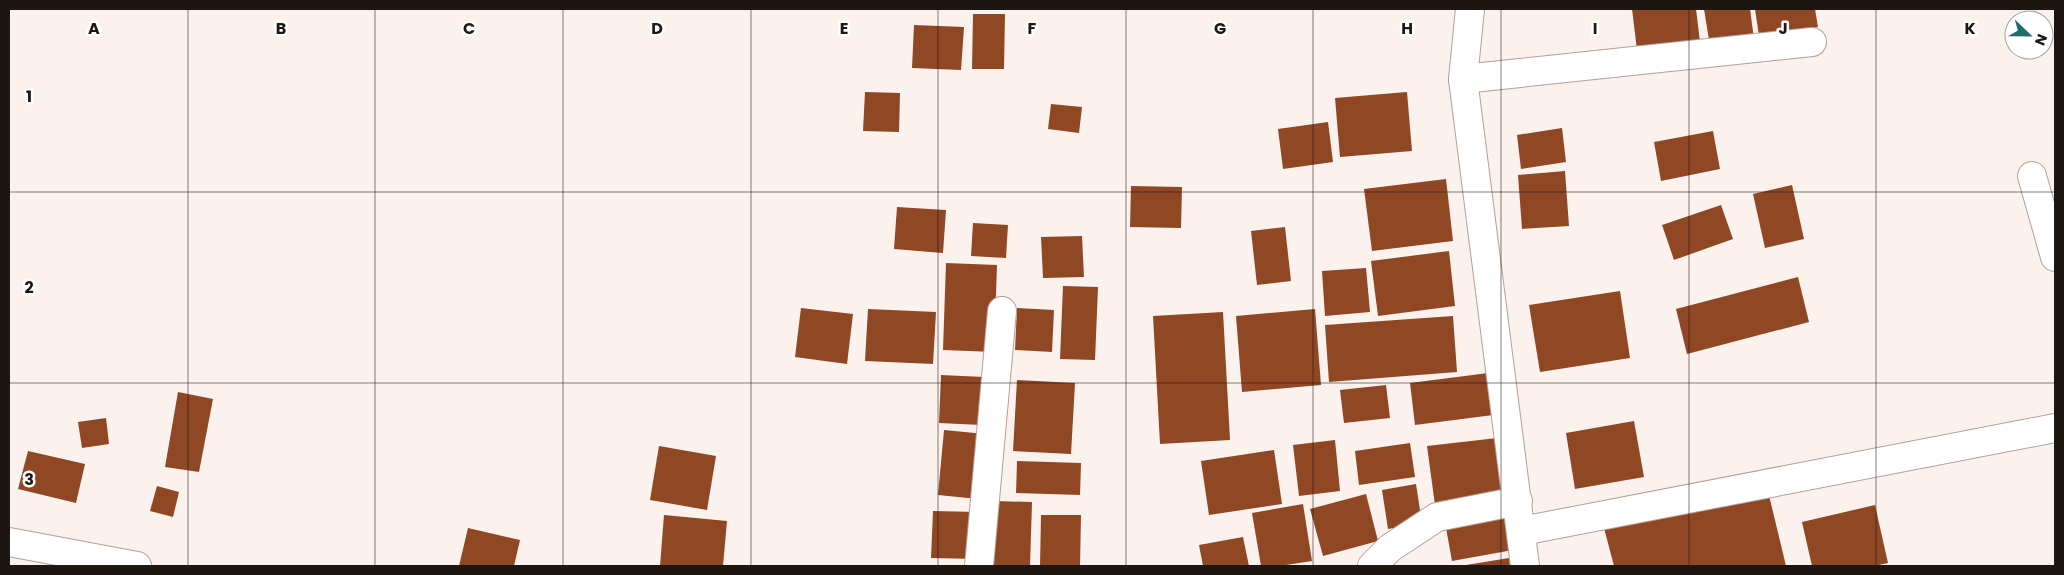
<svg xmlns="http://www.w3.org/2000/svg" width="2064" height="575" font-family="Poppins,sans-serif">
  <rect width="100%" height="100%" fill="#fbf1ed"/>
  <g fill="#904724">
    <polygon points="1632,9 1696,9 1700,42 1637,50"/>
    <polygon points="1704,9 1750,9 1754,39 1710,46"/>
    <polygon points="1755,9 1815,9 1818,27 1759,36"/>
    <polygon points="973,14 1005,14 1004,69 972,69"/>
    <polygon points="914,25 964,27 961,70 912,68"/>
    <polygon points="865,92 900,93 899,132 863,131"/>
    <polygon points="1407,92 1412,151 1340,157 1335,98"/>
    <polygon points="1051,104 1082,107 1079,133 1048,129"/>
    <polygon points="1328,122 1333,162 1283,169 1278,129"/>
    <polygon points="1562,128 1566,162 1521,169 1517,135"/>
    <polygon points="1713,131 1720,169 1661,181 1654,142"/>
    <polygon points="1565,171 1569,226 1522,229 1518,175"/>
    <polygon points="1446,179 1453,241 1372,251 1364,189"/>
    <polygon points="1792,185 1804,239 1765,248 1753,194"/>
    <polygon points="1131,186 1182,187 1181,228 1130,227"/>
    <polygon points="1721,205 1733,239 1674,260 1662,225"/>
    <polygon points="897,207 946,210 943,253 894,249"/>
    <polygon points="973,223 1008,225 1006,258 971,256"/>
    <polygon points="1285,227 1291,281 1257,285 1251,231"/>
    <polygon points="1082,236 1084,277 1043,278 1041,237"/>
    <polygon points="1449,251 1455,306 1378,316 1371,261"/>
    <polygon points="946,263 997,265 994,352 943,350"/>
    <polygon points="1366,268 1370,312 1325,316 1322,271"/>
    <polygon points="1798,277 1809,322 1687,354 1676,309"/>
    <polygon points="1063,286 1098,287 1095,360 1060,359"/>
    <polygon points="1620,291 1630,358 1540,372 1529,305"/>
    <polygon points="801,308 853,314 847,364 795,357"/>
    <polygon points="1017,308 1054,310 1052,352 1015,350"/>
    <polygon points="868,309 936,312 933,364 865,361"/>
    <polygon points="1315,309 1321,385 1242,392 1236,316"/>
    <polygon points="1223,312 1230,440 1160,444 1153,316"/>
    <polygon points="1453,316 1457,372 1329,382 1325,325"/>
    <polygon points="1496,372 1501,414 1415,425 1410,383"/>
    <polygon points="941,375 984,377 982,425 939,423"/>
    <polygon points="1017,380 1075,383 1071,454 1013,451"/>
    <polygon points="1386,385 1390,418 1344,423 1340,390"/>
    <polygon points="178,392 213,399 199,472 165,467"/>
    <polygon points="106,418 109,444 82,448 78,422"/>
    <polygon points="1634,421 1644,477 1575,489 1566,433"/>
    <polygon points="944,430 985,434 978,499 938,495"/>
    <polygon points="1497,438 1504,497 1435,505 1427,446"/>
    <polygon points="1335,440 1340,491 1299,496 1293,445"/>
    <polygon points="1410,443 1415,477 1359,485 1355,451"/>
    <polygon points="659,446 716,456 707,510 650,500"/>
    <polygon points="1274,450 1282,504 1209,515 1201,461"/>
    <polygon points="28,451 85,464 76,503 18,489"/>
    <polygon points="1017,461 1081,463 1080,495 1016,493"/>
    <polygon points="1416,484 1422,523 1388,529 1382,490"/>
    <polygon points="157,486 179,492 173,517 150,511"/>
    <polygon points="1767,487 1786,566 1614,566 1604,528"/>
    <polygon points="1366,494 1378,541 1323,556 1310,509"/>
    <polygon points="994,501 1032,502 1030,566 993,566"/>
    <polygon points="1303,504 1312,561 1280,566 1261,566 1252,513"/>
    <polygon points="1875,505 1888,563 1874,566 1812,566 1802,522"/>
    <polygon points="933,511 978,512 976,559 931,558"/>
    <polygon points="664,515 727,521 723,566 660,566"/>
    <polygon points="1041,515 1081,515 1080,566 1040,566"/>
    <polygon points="1507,517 1513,550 1452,561 1446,528"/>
    <polygon points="468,528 520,540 514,566 459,566"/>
    <polygon points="1243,537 1249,566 1203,566 1199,545"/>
    <polygon points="1509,558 1510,566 1466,566 1466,565"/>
  </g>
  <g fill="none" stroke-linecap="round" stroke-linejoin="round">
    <g stroke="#b69f95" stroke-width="30">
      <g id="minor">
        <polyline points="1470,9 1463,79 1525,566"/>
        <polyline points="1463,79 1812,42"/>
        <polyline points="2032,176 2055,257"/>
        <polyline points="1522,531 2055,428"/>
        <polyline points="9,542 137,566"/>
        <polyline points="979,566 1002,311"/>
        <polyline points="1372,566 1390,548 1437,517 1518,501"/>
      </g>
    </g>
    <use href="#minor" stroke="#fff" stroke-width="28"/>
  </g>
  <path fill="none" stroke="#1e1612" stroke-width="1" stroke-opacity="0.55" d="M 188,9 L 188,566M 375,9 L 375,566M 563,9 L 563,566M 751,9 L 751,566M 938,9 L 938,566M 1126,9 L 1126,566M 1313,9 L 1313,566M 1501,9 L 1501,566M 1689,9 L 1689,566M 1876,9 L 1876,566M 9,192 L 2055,192M 9,383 L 2055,383"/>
  <g font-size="16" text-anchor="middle" font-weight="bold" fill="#1e1612" stroke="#fff" stroke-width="5" stroke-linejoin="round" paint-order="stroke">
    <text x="94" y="34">A</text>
    <text x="281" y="34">B</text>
    <text x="469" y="34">C</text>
    <text x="657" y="34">D</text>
    <text x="844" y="34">E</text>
    <text x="1032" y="34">F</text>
    <text x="1220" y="34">G</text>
    <text x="1407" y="34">H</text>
    <text x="1595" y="34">I</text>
    <text x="1783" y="34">J</text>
    <text x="1970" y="34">K</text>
    <text x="29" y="102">1</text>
    <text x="29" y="293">2</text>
    <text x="29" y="485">3</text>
  </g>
  <rect width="2064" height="575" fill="none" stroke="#1e1612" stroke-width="20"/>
  <g transform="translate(2029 35) rotate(112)"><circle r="24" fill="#ffffff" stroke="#a5a2a0"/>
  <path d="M0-4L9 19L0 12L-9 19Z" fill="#216d6c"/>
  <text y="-8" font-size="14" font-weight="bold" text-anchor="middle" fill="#1e1612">N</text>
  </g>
</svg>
